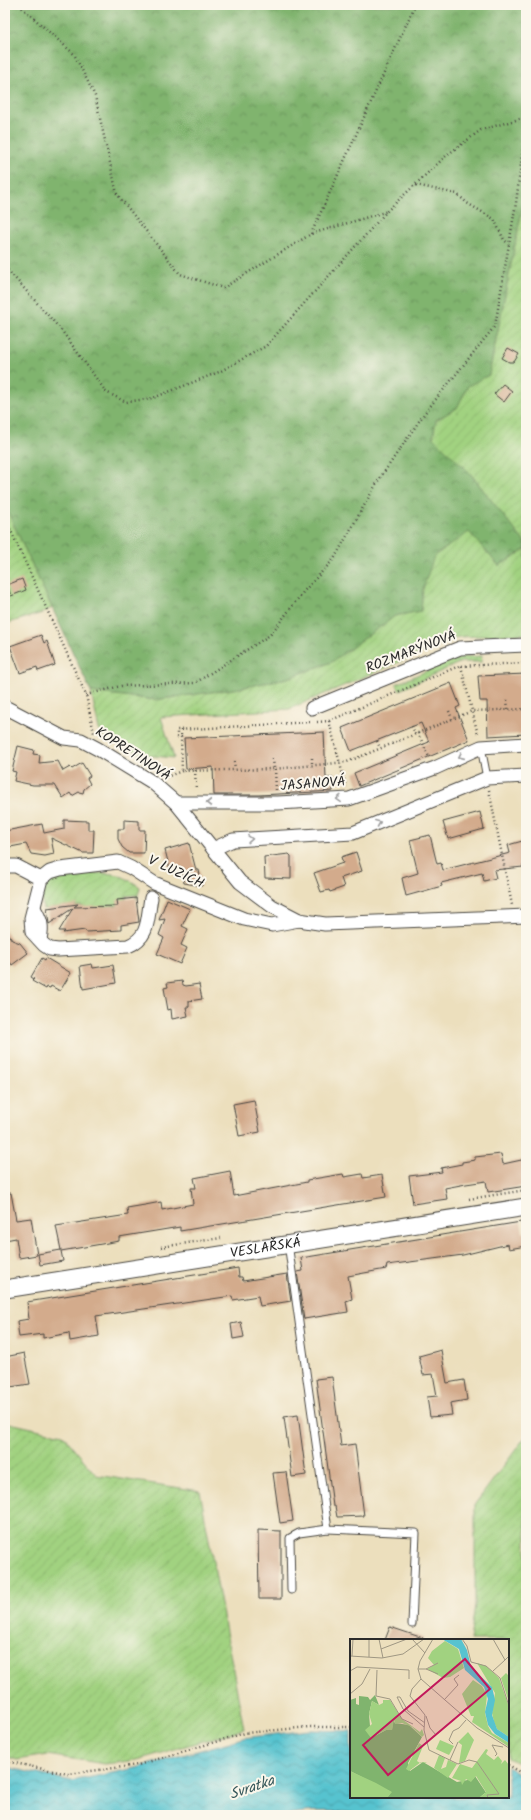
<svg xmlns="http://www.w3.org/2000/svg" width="531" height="1820" font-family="Kalam,sans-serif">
  <defs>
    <pattern id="forest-crowns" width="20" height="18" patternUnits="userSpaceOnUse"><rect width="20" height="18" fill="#80b46e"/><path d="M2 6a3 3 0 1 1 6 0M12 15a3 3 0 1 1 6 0" fill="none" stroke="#69935b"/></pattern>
    <pattern id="park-crowns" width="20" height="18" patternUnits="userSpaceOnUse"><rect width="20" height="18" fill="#a1d280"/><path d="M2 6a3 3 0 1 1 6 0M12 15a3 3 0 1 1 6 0" fill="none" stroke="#8bb46f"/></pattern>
    <pattern id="garden-furrows" width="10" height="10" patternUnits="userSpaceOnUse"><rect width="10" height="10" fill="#a1d280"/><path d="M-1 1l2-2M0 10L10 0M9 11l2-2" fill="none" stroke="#8bb46f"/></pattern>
    <pattern id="water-waves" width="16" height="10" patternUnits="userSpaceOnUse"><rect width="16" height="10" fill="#57c3cf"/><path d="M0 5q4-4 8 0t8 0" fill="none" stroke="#489fa8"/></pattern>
  </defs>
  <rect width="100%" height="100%" fill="#fbf7ec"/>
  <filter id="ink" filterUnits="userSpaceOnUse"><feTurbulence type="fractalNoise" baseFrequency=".025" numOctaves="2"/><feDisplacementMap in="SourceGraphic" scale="8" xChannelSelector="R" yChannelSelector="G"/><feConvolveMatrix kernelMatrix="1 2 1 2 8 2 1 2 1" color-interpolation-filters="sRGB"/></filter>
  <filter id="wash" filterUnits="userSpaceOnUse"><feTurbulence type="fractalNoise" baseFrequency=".012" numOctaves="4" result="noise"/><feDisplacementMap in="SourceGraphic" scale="16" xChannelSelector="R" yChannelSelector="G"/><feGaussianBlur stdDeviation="0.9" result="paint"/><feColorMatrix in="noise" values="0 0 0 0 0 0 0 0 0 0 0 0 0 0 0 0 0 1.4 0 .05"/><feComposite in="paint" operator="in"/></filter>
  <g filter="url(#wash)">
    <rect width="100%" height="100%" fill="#ecdfbd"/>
    <polygon fill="url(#forest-crowns)" stroke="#56704c" points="5,5 526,5 526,190 489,375 468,386 457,408 436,420 433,437 469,472 526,544 526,549 499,566 469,532 423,589 421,611 395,616 332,662 288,678 241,688 155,700 91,692 5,506"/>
    <polygon fill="url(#park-crowns)" stroke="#667e56" points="482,656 481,662 461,662 400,690 396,684 459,657"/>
    <g fill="url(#garden-furrows)" stroke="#667e56">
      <polygon points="526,190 526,544 469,472 433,438 436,420 457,408 468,386 489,375"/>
      <polygon points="5,506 52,608 42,613 5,624"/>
      <polygon points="469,532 499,566 526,549 526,634 458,637 289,709 161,717 174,758 143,755 100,734 91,692 155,700 241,688 288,678 332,662 395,616 421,611 423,589 434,556"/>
      <path d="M 97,873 C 117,873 124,876 140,887 L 137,899 L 136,895 L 126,896 L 126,899 L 118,905 L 83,909 L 82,906 L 43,909 C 43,904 41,897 43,893 C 48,873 81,875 97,873 Z"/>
      <polygon points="5,1422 63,1435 96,1475 200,1491 244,1729 137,1760 105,1764 47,1755 17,1760 5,1756"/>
      <polygon points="526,1436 526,1767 508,1758 508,1640 470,1640 475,1605 475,1504"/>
    </g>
    <path fill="url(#water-waves)" stroke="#41777d" d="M 309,1730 L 351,1731 L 351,1797 L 508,1797 L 508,1767 L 526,1777 L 526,1815 C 480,1815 434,1816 388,1815 C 353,1814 321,1807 287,1815 L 5,1815 L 5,1765 L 14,1769 L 72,1781 L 136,1768 L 244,1738 Z"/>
    <g id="blocks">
      <g fill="#d3ab8c">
        <polygon points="508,348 519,354 514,362 509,362 502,358"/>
        <polygon points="503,384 512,391 504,402 494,394"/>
        <polygon points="22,579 26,590 11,596 7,585"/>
        <polygon points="41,635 44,643 47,641 55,665 38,671 37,667 20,673 10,646"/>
        <polygon points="526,674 526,734 488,736 487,701 480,701 478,676"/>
        <polygon points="451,683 460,706 456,708 469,740 359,786 354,773 429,742 421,723 351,751 342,728"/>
        <polygon points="324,732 326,778 333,778 333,791 259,795 214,795 213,767 186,769 184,738"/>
        <polygon points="18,746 34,750 33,754 40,755 39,763 58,761 63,771 70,767 72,769 82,763 90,776 87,778 90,784 84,789 83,793 79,792 72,796 70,793 63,798 55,785 33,785 14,781 16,772 12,771"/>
        <polygon points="480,812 484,829 448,839 443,822"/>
        <polygon points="64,820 88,821 88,830 94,830 93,853 83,853 51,838 54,854 45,856 31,854 26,844 5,848 5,831 42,824 44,833 64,829"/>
        <polygon points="124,820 139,821 139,830 145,830 144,853 129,853 122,847 118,839 118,829 124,829"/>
        <polygon points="430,835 437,864 441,863 443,870 510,853 508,845 526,840 526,864 523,865 523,867 494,870 496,878 484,881 482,873 441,883 442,886 406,896 402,878 418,873 410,840"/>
        <polygon points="189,843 196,870 199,870 202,886 184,883 181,867 170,870 165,850"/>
        <polygon points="356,852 362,871 341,878 344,887 330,892 329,890 321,892 314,873 343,863 341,857"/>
        <polygon points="289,854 291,856 291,879 265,878 264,857"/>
        <polygon points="136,898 139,922 121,925 121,930 86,932 85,930 63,933 65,931 59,931 73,908 49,924 47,908 78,904 74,907 118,906 117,900"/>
        <polygon points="167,899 190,909 182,926 188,929 181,945 187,948 180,964 157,954 164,938 159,935 165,919 159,920"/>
        <polygon points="5,930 12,940 20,943 28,953 12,965 10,962 5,966"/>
        <polygon points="42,958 45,960 46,958 71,973 60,991 51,986 50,988 47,987 46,989 32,981 34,979 31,977"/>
        <polygon points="92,964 93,968 113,965 116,983 83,989 80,966"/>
        <polygon points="182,981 183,985 186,986 199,984 202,999 189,1001 189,1007 186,1007 188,1016 172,1019 171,1009 168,1010 164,988 168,987 167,983"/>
        <polygon points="254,1100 260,1132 239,1136 233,1104"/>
        <polygon points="501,1154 503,1164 526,1159 526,1186 488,1192 486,1181 466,1184 445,1188 447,1199 413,1204 409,1176 442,1172 441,1168 462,1164 462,1162 475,1160 475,1157"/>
        <polygon points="230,1171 234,1196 307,1182 307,1180 343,1174 344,1177 362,1174 363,1178 382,1175 386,1197 180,1231 180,1227 119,1237 119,1241 61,1251 63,1261 40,1265 38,1254 61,1250 56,1226 128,1215 127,1208 145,1205 161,1202 162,1210 193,1204 191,1188 196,1188 194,1178"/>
        <polygon points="11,1193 16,1220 31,1218 37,1255 19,1258 16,1238 5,1240 5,1194"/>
        <polygon points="521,1222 523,1233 526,1232 526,1246 509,1249 508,1244 463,1255 387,1265 386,1269 348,1276 352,1299 346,1301 348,1312 304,1319 297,1272 303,1271 301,1258"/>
        <polygon points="238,1268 239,1277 242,1277 243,1281 287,1274 291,1301 260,1306 258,1296 233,1300 232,1296 96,1316 99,1336 70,1341 69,1333 43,1338 43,1334 19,1337 17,1321 29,1319 27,1302"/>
        <polygon points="241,1322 244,1337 233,1339 231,1324"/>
        <polygon points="441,1350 447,1383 464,1380 467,1400 450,1403 452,1415 430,1417 427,1397 437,1396 433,1374 423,1375 419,1356"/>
        <polygon points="24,1353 30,1384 10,1387 5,1357"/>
        <polygon points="332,1377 341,1446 355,1444 364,1516 337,1517 335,1506 333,1506 316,1379"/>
        <polygon points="298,1415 306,1475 292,1477 284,1417"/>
        <polygon points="286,1472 293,1521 280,1523 273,1473"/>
        <polygon points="258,1530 281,1531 281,1599 259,1599"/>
        <polygon points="390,1627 423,1638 423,1640 385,1640"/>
      </g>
    </g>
  </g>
  <g filter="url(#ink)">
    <use href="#blocks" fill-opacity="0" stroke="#484641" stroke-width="1"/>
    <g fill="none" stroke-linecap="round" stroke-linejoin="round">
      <g stroke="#484641" stroke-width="9">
        <g id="service">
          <polyline points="481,747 487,778"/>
          <polyline points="288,1243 328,1529 416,1533 412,1624"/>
          <polyline points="291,1590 290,1538 299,1533 328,1529"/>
        </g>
      </g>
      <g stroke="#484641" stroke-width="15">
        <g id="minor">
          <polyline points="5,707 64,738 81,740 98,749 152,782 176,803 240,882 272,906 299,920 325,924 526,916"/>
          <polyline points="312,708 460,648 526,645"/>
          <polyline points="176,803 278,803 349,799 435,768 481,747 526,744"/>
          <polyline points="213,849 233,840 353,833 487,778 526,776"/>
          <polyline points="5,866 16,866 41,879"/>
          <path d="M 151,898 C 147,919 150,937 128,946 L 58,950 L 50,949 L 44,945 L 32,932 L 31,918 L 41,879 L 50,872 L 60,869 L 118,862 L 131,868 L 154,883 L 244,919 L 272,925 L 299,920"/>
          <path d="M 34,908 C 41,920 43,926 40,939"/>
        </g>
      </g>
      <g stroke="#484641" stroke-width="19">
        <g id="tertiary">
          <path id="s1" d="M 5,1289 L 526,1207"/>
        </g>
      </g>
      <g stroke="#484641" stroke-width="2.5" stroke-dasharray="1 3" stroke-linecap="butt">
        <polyline points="19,5 74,54 95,96 117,194 180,274 223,288 311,234 388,211"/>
        <polyline points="416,185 457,194 467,203 494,219 504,240 509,244"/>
        <polyline points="311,234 415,5"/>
        <polyline points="5,267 62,331 106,392 126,402 153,398 219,372 266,346 388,210 447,155 481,130 526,117"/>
        <polyline points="5,518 86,695 94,733"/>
        <polyline points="461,666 478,735"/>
        <polyline points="86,695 121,686 195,683 270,635 304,591 334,559 378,481 424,414 495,326 516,203 526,124"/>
        <polyline points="507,700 508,709"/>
        <polyline points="449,711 452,719"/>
        <polyline points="329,721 346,787"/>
        <polyline points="310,722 177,730 177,737 181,737 182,771 274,769 347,762 472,711 526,709"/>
        <polyline points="317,722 329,721 459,666 526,663"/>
        <polyline points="412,726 415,734"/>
        <polyline points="181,730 181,737"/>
        <polyline points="418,733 429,757"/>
        <polyline points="377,741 380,748"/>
        <polyline points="312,758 312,765"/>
        <polyline points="273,759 274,769"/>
        <polyline points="234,761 235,769"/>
        <polyline points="275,769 276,790"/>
        <polyline points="195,770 196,790"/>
        <polyline points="166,777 182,771"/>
        <polyline points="489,790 512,905"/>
        <polyline points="469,1199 526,1190"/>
        <polyline points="161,1247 221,1238"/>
        <polyline points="5,1761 68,1774 138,1765 245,1733 309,1727 351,1727"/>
        <polyline points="508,1765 526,1775"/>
      </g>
      <use href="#service" stroke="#fff" stroke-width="7"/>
      <use href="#minor" stroke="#fff" stroke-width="13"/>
      <use href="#tertiary" stroke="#fff" stroke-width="17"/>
    </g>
    <defs><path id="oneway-chevron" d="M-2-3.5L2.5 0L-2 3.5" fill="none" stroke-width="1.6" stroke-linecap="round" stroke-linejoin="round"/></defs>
    <g stroke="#a0a0a0">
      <use href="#oneway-chevron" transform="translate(461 756) rotate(156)"/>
      <use href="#oneway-chevron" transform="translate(339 799) rotate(177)"/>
      <use href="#oneway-chevron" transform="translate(209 803) rotate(180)"/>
      <use href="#oneway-chevron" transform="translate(378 823) rotate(-22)"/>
      <use href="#oneway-chevron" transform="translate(250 839) rotate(-3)"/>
    </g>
  </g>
  <g text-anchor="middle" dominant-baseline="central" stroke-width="4" stroke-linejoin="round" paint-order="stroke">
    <g font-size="14" fill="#2b2b2b" stroke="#fbf7ec">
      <text transform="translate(411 652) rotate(-21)">ROZMARÝNOVÁ</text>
      <text transform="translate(133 754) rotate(33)">KOPRETINOVÁ</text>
      <text transform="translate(313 784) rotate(-4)">JASANOVÁ</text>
      <text transform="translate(176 872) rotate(25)">V LUZÍCH</text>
      <text stroke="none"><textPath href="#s1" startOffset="264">VESLAŘSKÁ</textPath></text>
    </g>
    <g font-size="15" font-style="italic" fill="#38595c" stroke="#fbf7ec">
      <text transform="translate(252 1788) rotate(-19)">Svratka</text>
    </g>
  </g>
  <g transform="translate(350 1639)">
    <rect width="159" height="159" fill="#ecdfbd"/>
    <path d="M 25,56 L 29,66 L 22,62 L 19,75 L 21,99 L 36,91 L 42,91 L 43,81 L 45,84 L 59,86 L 72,98 L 58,124 L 60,132 L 73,123 L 107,143 L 123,140 L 125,137 L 137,155 L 135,154 L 129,159 L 37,159 L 41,153 L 0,132 L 0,61 L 6,59 L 6,65 L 9,66 L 9,57 L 18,58 L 20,61 Z" fill="#80b46e"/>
    <path d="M 95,2 L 108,10 L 114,29 L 100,38 L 93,39 L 77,30 L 84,26 L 78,19 L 82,12 ZM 127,24 L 136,27 L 149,39 L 159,68 L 159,98 L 147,90 L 144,83 L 142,74 L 145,54 ZM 156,34 L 159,37 L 159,63 L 151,39 ZM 123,41 L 132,47 L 137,56 L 135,74 L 138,87 L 142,94 L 159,104 L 159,108 L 122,83 L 124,77 L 121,77 L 112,55 ZM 33,61 L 40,61 L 52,80 L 70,93 L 72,90 L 74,96 L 72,98 L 62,88 L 52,84 L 45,85 L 44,81 L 42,91 L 36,91 L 21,99 L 15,91 L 22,85 L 19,75 L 22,62 L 29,66 L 33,64 ZM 118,93 L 124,101 L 115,122 L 109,124 L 112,106 L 108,103 ZM 69,104 L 73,107 L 67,122 L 70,124 L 73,123 L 75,123 L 77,124 L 71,123 L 59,132 L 56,130 ZM 136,110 L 138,111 L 136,115 L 144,121 L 148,117 L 152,122 L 151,125 L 155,121 L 159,126 L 159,159 L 129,159 L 136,153 L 126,137 L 121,143 L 116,140 L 112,146 L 111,142 L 102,139 L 110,125 L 122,129 ZM 89,116 L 95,119 L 91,130 L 96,128 L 98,121 L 107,125 L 98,139 L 84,129 ZM 0,132 L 26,144 L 42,153 L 37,159 L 0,159 Z" fill="#a1d280"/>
    <path d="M 90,101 L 104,107 L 99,116 L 86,110 Z" fill="#a1d280"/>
    <path d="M 92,0 L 111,0 L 117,11 L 121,28 L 142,48 L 145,61 L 142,76 L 147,90 L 159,98 L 159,104 L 145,95 L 138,86 L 135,73 L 138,60 L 134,48 L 115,31 L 109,10 Z" fill="#57c3cf"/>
    <path fill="none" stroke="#9f9783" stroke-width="1" d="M 29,0 L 33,19M 62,0 L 75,14M 83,0 L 70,22 L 68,30 L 71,40 L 127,89 L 159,109M 112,0 L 117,7 L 121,23 L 136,27 L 150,39 L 159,67M 143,0 L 155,21 L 159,17M 31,10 L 57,0M 0,17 L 32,19 L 53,15 L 74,0M 2,17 L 3,0M 19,18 L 19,0M 68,30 L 76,30 L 88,24M 76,30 L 88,35M 27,31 L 26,57 L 40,60 L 52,80 L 63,85M 0,32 L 7,28 L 59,31 L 59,40M 143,32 L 155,21M 71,40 L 62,50 L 60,57 L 75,76 L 74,91 L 79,111 L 108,125 L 119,121 L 127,123 L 149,155 L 137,156 L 138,159M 0,55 L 12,45 L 20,30M 94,61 L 108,46 L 104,40 L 109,36M 76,77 L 80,89 L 86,96M 74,88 L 53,70 L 47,58 L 50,58 L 58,72 L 75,84M 103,105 L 99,101 L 103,92 L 109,89 L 116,81M 145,117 L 147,115 L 142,106 L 153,108M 100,121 L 108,103"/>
    <path fill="#c2185b" fill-opacity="0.15" stroke="#c2185b" stroke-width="2" d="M 115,20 L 140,50 L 38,136 L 13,106 Z"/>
    <rect width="159" height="159" fill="none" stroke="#2b2b2b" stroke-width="2"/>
  </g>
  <rect width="531" height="1820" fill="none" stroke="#fbf7ec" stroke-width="20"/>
</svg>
